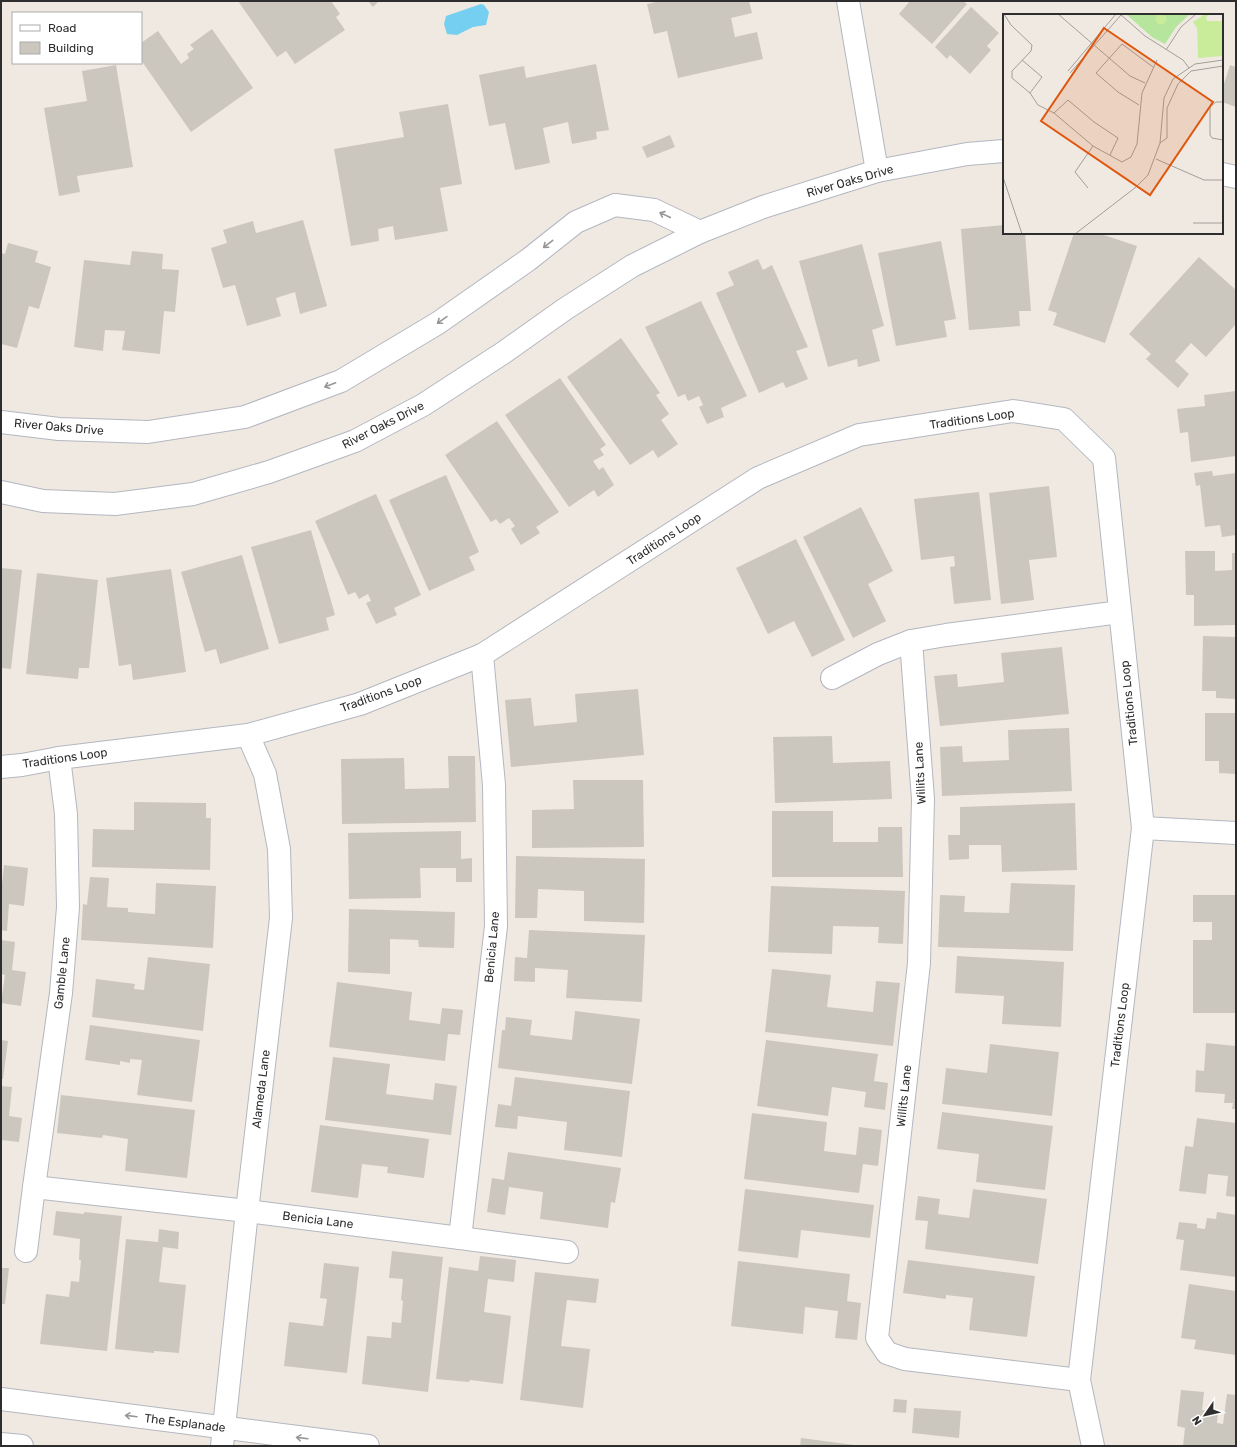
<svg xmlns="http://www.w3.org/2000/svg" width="1237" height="1447" font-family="Rubik,sans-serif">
  <rect width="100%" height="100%" fill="#efe9e1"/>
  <polygon fill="#75cff0" points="481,4 484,5 489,12 486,25 473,27 457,35 447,34 444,24 446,16"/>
  <g fill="#cbc7bf">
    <polygon points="238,1 331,1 340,14 336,17 345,30 295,64 286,51 277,57"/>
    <polygon points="368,1 379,1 373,7"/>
    <polygon points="660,1 749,1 752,13 731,18 735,37 757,32 763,59 678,78 667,31 654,34 647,4"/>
    <polygon points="910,1 963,1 967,4 932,44 899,14"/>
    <polygon points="971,7 999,33 987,46 991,50 970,74 950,55 947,59 935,47"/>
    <polygon points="212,29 253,88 191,132 141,60 141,43 158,31 181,64 189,58 187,54 194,49 190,45"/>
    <polygon points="596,64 609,130 596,132 597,139 572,144 568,122 543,128 550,163 515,170 505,123 489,126 479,75 524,66 526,78"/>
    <polygon points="116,65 133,167 77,176 80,192 59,196 44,108 87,101 82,71"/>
    <polygon points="1230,65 1236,67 1236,107 1222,102 1222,90"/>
    <polygon points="448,104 462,184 440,188 448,231 395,240 393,226 378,229 379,241 351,246 334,149 404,137 399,112"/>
    <polygon points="670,135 675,147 647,158 642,147"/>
    <polygon points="303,220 327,306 300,314 295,292 276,298 281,316 247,326 235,285 223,288 211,248 227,243 223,230 253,221 256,233"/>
    <polygon points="1004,225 1004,233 1025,233 1031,311 1019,311 1020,326 969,330 961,229"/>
    <polygon points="1074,233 1098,233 1137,246 1105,343 1053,325 1057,313 1048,310"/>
    <polygon points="941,241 956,319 944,321 947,337 896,346 878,253"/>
    <polygon points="8,243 38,251 35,262 51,267 39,309 29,306 17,348 1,344 1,253 5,254"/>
    <polygon points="862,244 884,326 872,330 880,361 858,367 857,359 828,367 799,261"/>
    <polygon points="132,251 163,254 162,269 179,270 175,312 164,311 160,354 122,350 125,331 105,330 103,351 74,347 84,260 130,265"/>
    <polygon points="1199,257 1236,290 1236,324 1206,357 1191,343 1175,361 1189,374 1178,388 1146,359 1151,354 1129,334"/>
    <polygon points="758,259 763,270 772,265 808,347 796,351 808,379 786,388 783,382 759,393 716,293 734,285 728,272"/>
    <polygon points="701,301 747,396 721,408 724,417 707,424 699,407 703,405 699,396 688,401 685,394 678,397 645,327"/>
    <polygon points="621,338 660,393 656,395 669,414 661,420 678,444 658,458 653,450 630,465 567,377"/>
    <polygon points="560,378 606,445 600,449 604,455 593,461 599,470 603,467 614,485 598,497 594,490 569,507 505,415"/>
    <polygon points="1236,391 1236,456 1191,462 1188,432 1180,433 1177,409 1205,406 1204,395"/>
    <polygon points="497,421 559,512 536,527 540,533 521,545 511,529 515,526 509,518 500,524 496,519 491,522 445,455"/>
    <polygon points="1212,471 1213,476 1236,473 1236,535 1222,537 1220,525 1205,527 1200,485 1196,486 1194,473"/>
    <polygon points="446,475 479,552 469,557 475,570 429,591 389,500"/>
    <polygon points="1049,486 1057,557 1029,560 1034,600 1001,604 989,493"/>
    <polygon points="979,492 991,600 954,604 950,567 955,566 954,556 921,560 914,499"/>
    <polygon points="376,494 421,595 394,608 397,615 376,624 366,603 371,601 368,594 359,599 355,592 348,595 315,521"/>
    <polygon points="861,507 893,571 868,584 886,621 853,638 803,537"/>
    <polygon points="311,530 335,615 326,618 329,630 279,644 251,547"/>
    <polygon points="796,539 845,640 812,657 794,621 768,634 736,568"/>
    <polygon points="1185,551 1215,551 1215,571 1232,570 1232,553 1236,553 1236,625 1194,626 1194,595 1186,595"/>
    <polygon points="242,555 269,649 220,664 216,649 205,652 181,572"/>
    <polygon points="1,568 22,570 11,669 1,668"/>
    <polygon points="171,569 186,672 133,680 131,664 119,666 106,578"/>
    <polygon points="37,573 98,580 89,668 79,668 78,679 26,674"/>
    <polygon points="1203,636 1236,637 1236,699 1216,698 1216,691 1202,691"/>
    <polygon points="1062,647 1069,714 940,726 934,676 957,674 958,687 1004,682 1001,653"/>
    <polygon points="638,689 644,755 511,767 505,700 531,698 534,726 577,722 575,694"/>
    <polygon points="1205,713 1236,713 1236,774 1219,773 1219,761 1205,761"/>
    <polygon points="1069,728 1072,791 942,796 940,747 962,746 963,762 1009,760 1008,730"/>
    <polygon points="832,736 833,763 890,761 892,799 775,803 773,737"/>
    <polygon points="448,756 475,756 476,822 342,824 341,759 404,758 405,789 449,788"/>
    <polygon points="573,780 643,780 644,847 532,848 532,810 574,809"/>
    <polygon points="134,802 206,803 206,818 211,818 210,870 92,867 93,829 134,830"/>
    <polygon points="1075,803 1077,870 1002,872 1001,845 969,845 969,859 949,860 948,835 960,835 960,807"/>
    <polygon points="772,811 833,811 833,842 878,842 878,827 902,827 903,877 772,877"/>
    <polygon points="461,831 461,859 472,858 472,882 456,882 456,868 420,868 421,898 349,899 348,833"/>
    <polygon points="516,856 645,859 644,923 584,921 584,891 538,889 537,918 515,918"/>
    <polygon points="4,865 28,868 24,906 9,904 7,931 1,930 1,893"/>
    <polygon points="90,877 109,878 107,907 128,908 128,912 155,914 156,883 216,886 213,948 81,940 83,904 87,905"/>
    <polygon points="1011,883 1075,885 1073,951 938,947 940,895 965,896 964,912 1009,913"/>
    <polygon points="771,886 905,891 903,944 878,943 879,927 833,926 832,954 768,952"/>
    <polygon points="1193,895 1235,895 1236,1013 1193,1013 1193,940 1212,940 1212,922 1193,922"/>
    <polygon points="349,909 455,912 454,948 419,947 418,940 390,939 390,974 348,972"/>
    <polygon points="529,930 645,935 642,1002 566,998 568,970 535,968 535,982 514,981 515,957 527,958"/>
    <polygon points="1,940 15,942 12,970 26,972 21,1006 1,1003 5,975 1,974"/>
    <polygon points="957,956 1064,962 1061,1027 1002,1024 1004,996 955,993"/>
    <polygon points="148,957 210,964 203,1031 92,1017 96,979 135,984 134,989 144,990"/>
    <polygon points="772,969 831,975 827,1007 873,1012 876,981 900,983 893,1046 765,1032"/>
    <polygon points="337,982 412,992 409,1020 440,1024 442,1008 463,1010 460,1035 448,1034 445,1061 329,1047"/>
    <polygon points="575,1011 640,1019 632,1084 498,1068 502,1030 505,1030 506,1017 532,1020 530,1035 572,1040"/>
    <polygon points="90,1025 200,1040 192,1102 137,1095 142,1060 130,1059 130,1063 120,1061 120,1065 85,1060"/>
    <polygon points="1,1040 8,1041 3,1079 1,1079"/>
    <polygon points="766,1040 878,1054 874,1081 888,1083 885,1110 864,1107 866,1092 832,1087 828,1116 757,1106"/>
    <polygon points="1206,1043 1236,1046 1236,1109 1232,1109 1233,1103 1224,1103 1225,1094 1195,1092 1196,1070 1204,1071"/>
    <polygon points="990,1044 1059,1052 1052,1116 942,1104 946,1068 987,1073"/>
    <polygon points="333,1057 390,1064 386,1094 433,1100 435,1083 457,1086 451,1135 325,1120"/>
    <polygon points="515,1077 630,1091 622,1157 564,1150 567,1122 518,1116 517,1129 495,1127 498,1104 511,1106"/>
    <polygon points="1,1086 12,1087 9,1116 22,1118 19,1142 1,1140"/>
    <polygon points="61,1095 195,1110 187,1178 125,1171 128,1139 103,1135 102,1138 57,1133"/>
    <polygon points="942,1112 1053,1126 1045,1190 976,1182 979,1154 937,1149"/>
    <polygon points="752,1113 827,1122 824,1151 856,1155 859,1127 882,1130 878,1166 863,1164 859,1193 744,1179"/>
    <polygon points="1197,1118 1236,1123 1236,1197 1226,1196 1228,1176 1208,1174 1206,1194 1179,1191 1185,1146 1193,1147"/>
    <polygon points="320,1125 429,1139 424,1178 387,1173 388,1167 362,1164 358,1198 311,1192"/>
    <polygon points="508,1152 621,1168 615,1203 611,1202 608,1228 540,1219 543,1192 509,1187 505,1215 487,1212 492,1178 504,1180"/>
    <polygon points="745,1189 874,1205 870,1238 801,1230 798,1258 738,1251"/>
    <polygon points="973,1189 1047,1199 1038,1264 925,1249 928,1221 915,1220 918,1196 940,1199 938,1214 969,1218"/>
    <polygon points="56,1211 84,1214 84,1212 122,1216 107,1351 40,1344 46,1294 69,1297 71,1281 79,1282 81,1260 79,1260 80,1239 53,1235"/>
    <polygon points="1217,1212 1236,1215 1236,1277 1180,1270 1184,1240 1176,1239 1179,1222 1197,1224 1197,1228 1205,1229 1207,1218 1216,1219"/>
    <polygon points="159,1229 179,1232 178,1249 163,1247 159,1282 186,1285 179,1353 154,1351 154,1353 115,1349 126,1239 158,1242"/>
    <polygon points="392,1251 443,1257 428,1392 362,1384 367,1336 391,1338 392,1322 401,1323 403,1301 401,1300 403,1279 389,1278"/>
    <polygon points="480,1256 516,1260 514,1282 488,1279 484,1312 511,1316 503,1384 470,1380 469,1382 436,1379 449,1267 478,1271"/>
    <polygon points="908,1260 1035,1276 1027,1337 969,1330 973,1298 946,1295 946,1299 903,1293"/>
    <polygon points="738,1261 850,1274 847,1301 861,1303 857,1340 835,1338 838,1311 805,1307 803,1334 731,1326"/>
    <polygon points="324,1263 359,1267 347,1373 284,1366 289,1322 323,1326 327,1299 320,1298"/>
    <polygon points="1,1268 9,1268 5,1304 1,1304"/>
    <polygon points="535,1272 599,1279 596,1303 567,1300 561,1346 590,1349 583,1408 520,1400"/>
    <polygon points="1189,1284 1236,1291 1236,1355 1194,1349 1196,1340 1181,1338"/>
    <polygon points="1181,1390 1204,1392 1202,1410 1218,1412 1217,1423 1223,1424 1227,1394 1236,1395 1236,1446 1183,1446 1185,1428 1177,1426"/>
    <polygon points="894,1399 907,1400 906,1413 893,1412"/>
    <polygon points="914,1408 961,1411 959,1438 912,1433"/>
    <polygon points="801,1438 854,1445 854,1446 800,1446"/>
  </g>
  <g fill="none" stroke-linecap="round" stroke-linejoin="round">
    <g stroke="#b4b7c1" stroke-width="24">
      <g id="street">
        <polyline points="848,1 877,171"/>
        <polyline points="832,678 878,654 911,641"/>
        <polyline points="59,758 66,814 68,907 61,993 34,1187 247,1211 460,1238 496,926 494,785 482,655"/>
        <polyline points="1,767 22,765 59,758 248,735 360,704 482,655 758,478 859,435 1013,411 1064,419 1104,458 1143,828 1079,1380 1093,1446"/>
        <polyline points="1143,828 1236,833"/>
        <polyline points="460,1238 567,1252"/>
        <polyline points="26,1251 34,1187"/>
        <polyline points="1079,1380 905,1359 887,1353 877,1338 919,963 923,799 911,641 946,635 1120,612"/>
        <polyline points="1,1399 368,1446"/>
        <polyline points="1,1444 22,1446"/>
        <polyline points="222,1446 247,1211 281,918 279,849 265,774 248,735"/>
      </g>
    </g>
    <g stroke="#b4b7c1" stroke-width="24">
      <g id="secondary">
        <polyline points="1222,174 1236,177"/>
        <polyline points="1,422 59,429 148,432 245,417 341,381 438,323 528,260 576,222 615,205 654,210 700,232"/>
        <polyline points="1,492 43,501 115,504 193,494 269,472 355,441 423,405 503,353 565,309 632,266 700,232 763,207 877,171 967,154 1004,151"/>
      </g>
    </g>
    <use href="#street" stroke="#fff" stroke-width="22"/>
    <use href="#secondary" stroke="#fff" stroke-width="22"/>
  </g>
  <defs><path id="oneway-shaft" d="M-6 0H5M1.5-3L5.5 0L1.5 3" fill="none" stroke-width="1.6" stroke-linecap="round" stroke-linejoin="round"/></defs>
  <g stroke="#969696">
    <use href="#oneway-shaft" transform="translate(665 215) rotate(-155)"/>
    <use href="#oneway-shaft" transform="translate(548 244) rotate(142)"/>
    <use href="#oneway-shaft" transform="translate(442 320) rotate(145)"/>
    <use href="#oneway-shaft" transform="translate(330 385) rotate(159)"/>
    <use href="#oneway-shaft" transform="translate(131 1416) rotate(-173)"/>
    <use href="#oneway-shaft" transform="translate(302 1438) rotate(-173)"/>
  </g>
  <g text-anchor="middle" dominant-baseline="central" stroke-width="3.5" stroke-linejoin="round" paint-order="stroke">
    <g font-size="12" fill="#2e2e2e" stroke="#fff">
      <text transform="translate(850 181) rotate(-16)">River Oaks Drive</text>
      <text transform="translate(972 419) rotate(-8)">Traditions Loop</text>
      <text transform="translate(383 425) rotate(-27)">River Oaks Drive</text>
      <text transform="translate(59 427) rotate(5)">River Oaks Drive</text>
      <text transform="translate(664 539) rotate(-33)">Traditions Loop</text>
      <text transform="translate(381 694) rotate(-20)">Traditions Loop</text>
      <text transform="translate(1129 703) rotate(-96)">Traditions Loop</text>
      <text transform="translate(65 758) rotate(-8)">Traditions Loop</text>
      <text transform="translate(920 773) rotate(-93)">Willits Lane</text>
      <text transform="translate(492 947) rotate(-85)">Benicia Lane</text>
      <text transform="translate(62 973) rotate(-84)">Gamble Lane</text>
      <text transform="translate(1120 1025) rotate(-83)">Traditions Loop</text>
      <text transform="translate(261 1089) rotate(-83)">Alameda Lane</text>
      <text transform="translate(904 1096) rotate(-84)">Willits Lane</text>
      <text transform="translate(318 1220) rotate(7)">Benicia Lane</text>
      <text transform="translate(185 1423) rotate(7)">The Esplanade</text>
    </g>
  </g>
  <g transform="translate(1003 14)">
    <rect width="220" height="220" fill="#efe9e1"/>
    <path d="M 123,0 L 187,0 L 173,13 L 162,30 L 149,23 Z" fill="#b6e59e"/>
    <path d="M152.5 5a5.5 5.5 0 1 1 11 0a5.5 5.5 0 1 1-11 0ZM 202,0 L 208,0 L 203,3 L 204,7 L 220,7 L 220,42 L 195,44 L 194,14 L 190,8 Z" fill="#c9ec9a"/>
    <path fill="none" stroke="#a29e99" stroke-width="1" d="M 1,0 L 8,11 L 29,31 L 28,37 L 9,57 L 9,64 L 27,79 L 35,91 L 51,99 L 90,132 L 119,148 L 128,143 L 134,130 L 139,79 L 154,46M 55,0 L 127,62 L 142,69M 117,0 L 142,22 L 180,46 L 186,54M 163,36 L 178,13 L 193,0M 19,46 L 39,63 L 27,79M 65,57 L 113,0M 67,59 L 118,1M 220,88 L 213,88 L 207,93 L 207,121 L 209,124 L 220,126M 136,91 L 115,78 L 93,59 L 119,30 L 150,53M 51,99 L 65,86 L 91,108 L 115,124 L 107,141M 157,129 L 164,124 L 164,94 L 175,70 L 188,57 L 220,52M 153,145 L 201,166 L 220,166M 0,163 L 19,220M 85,174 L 72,158 L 90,132M 190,209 L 220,209M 72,220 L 133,173 L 145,161 L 157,129 L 161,84 L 170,65 L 192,50 L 220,46"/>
    <path fill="#df570e" fill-opacity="0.15" stroke="#df570e" stroke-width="2" d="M 101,14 L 210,88 L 147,181 L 38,107 Z"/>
    <rect width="220" height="220" fill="none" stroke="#2e2e2e" stroke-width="2"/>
  </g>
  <rect width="1237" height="1447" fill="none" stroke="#2e2e2e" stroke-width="4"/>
  <rect x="12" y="12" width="130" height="52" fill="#ffffff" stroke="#ababab"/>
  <rect x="20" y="25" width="20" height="6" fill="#ffffff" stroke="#ababab"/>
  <text x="48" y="32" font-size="12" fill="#2e2e2e">Road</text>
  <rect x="20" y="42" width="20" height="12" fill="#cbc7bf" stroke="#ababab"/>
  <text x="48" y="52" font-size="12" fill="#2e2e2e">Building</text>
  <g transform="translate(1205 1415) rotate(236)" stroke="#ffffff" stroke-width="3" paint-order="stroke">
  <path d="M0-3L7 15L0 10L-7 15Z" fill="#2e2e2e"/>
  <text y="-6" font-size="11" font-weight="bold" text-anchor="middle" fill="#2e2e2e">N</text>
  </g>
</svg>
